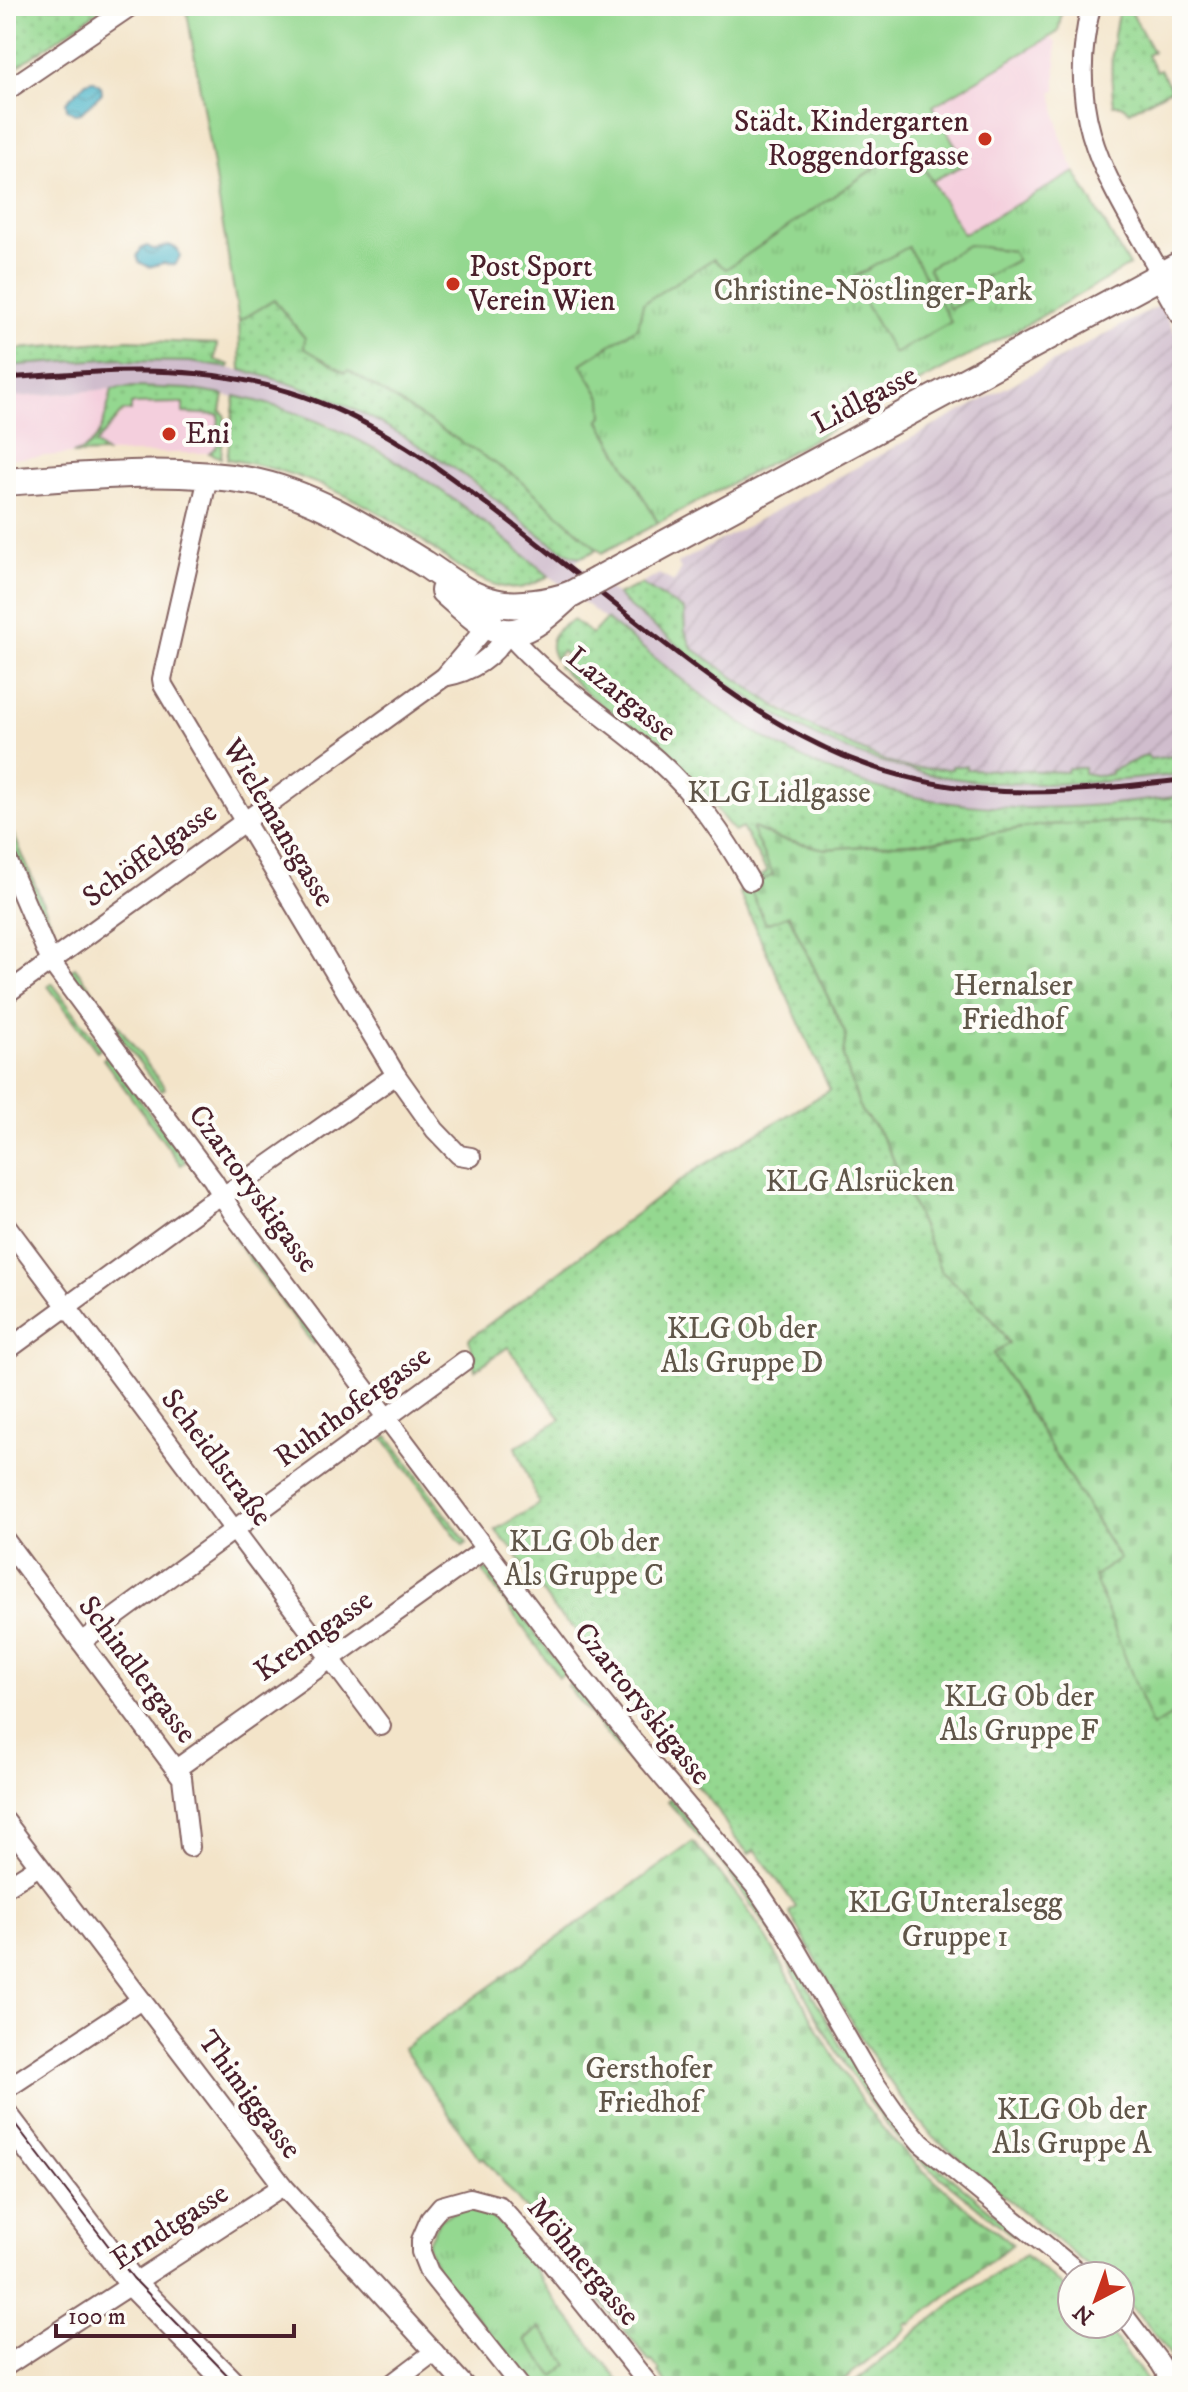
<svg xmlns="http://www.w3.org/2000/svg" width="1188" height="2392" font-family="'IM FELL DW Pica',serif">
  <defs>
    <pattern id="industrial-furrows" width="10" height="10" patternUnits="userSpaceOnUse" patternTransform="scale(2)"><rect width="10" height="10" fill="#d0bdcd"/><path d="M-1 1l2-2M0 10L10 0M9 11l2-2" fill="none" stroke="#b4a2b0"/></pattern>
    <pattern id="grass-dots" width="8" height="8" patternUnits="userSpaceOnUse" patternTransform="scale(2)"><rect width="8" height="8" fill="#94d890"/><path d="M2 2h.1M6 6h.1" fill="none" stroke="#81b97c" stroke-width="1.8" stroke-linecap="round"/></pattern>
    <pattern id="cemetery-stones" width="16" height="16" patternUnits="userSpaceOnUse" patternTransform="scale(2)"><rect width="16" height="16" fill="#94d890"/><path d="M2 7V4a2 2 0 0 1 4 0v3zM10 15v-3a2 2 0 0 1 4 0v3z" fill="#81b97c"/></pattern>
    <pattern id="park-tufts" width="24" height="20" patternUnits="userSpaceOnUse" patternTransform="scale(2)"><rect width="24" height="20" fill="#94d890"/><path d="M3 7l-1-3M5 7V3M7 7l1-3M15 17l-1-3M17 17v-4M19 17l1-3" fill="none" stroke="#81b97c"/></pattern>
    <pattern id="water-waves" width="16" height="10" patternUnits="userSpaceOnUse" patternTransform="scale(2)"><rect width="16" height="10" fill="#4ab4c8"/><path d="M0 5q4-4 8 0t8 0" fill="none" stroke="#4092a3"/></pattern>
  </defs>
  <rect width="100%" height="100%" fill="#fdfcf7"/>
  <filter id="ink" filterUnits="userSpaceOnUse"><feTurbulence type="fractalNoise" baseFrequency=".0125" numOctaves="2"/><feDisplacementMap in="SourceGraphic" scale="16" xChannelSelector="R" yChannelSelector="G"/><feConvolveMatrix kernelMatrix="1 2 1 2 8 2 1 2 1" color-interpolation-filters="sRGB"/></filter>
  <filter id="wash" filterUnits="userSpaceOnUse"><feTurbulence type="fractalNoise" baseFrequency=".006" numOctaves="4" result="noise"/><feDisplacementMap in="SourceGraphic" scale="32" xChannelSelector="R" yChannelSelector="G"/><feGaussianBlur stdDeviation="1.8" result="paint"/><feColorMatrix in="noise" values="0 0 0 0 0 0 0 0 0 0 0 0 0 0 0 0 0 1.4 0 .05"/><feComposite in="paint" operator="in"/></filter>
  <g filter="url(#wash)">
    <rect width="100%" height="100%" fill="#f3e4c9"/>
    <g fill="#f4cfdd">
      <polygon points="1048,36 1056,43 1056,90 1052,91 1060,134 1075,172 963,234 900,127"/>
      <polygon points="112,389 102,429 87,449 72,454 6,459 6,398"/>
      <polygon points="183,403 184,413 219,415 217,446 209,453 106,453 95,445 111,422 114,424 131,404"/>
    </g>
    <polygon fill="url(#industrial-furrows)" points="1160,305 1182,346 1182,755 1150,759 1102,776 1084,773 1083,768 1068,768 1067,772 966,769 965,766 953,766 952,769 910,768 890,763 823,733 747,688 692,648 685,631 684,610 641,584 659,574 674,582 681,570 678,563"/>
    <polygon fill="#d0bdcd" points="121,358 125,361 190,362 256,373 316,392 382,421 435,455 545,537 573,556 584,557 575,562 724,680 772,712 834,745 911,771 983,783 1044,785 1110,782 1182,774 1182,796 1141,802 1013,809 924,800 861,784 808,762 752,730 712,702 441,492 380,450 328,424 274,405 188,389 135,387 6,398 6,366"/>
    <g fill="url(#grass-dots)" stroke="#6f7c5e" stroke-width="2">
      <polygon points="106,6 17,67 6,64 6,7"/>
      <path d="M 1120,6 L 1128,6 L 1153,52 L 1147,55 L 1156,71 L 1160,69 L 1171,89 L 1130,111 L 1121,105 L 1114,105 C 1109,71 1111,40 1120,6 Z"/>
      <path d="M 274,300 L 305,338 L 348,369 L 518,478 L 598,549 C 590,553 584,558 575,556 C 552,549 499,501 476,484 C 399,429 334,392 241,370 L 239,321 Z"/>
      <polygon points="128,340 217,344 215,360 230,365 228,368 190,362 125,361 121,358 6,366 6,350"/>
      <path d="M 135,387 L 188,389 L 224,395 L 221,411 L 225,415 L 221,458 L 209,453 L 217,446 L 219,415 L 183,413 L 183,403 L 131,404 L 131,411 L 123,411 L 95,444 L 106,453 L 72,454 C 103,447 105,416 112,389 Z"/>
      <path d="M 235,396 C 360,422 454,495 549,576 C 538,582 521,591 508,588 C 468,581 436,549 403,527 C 349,493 289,469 227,459 Z"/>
      <path d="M 641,584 L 684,610 L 685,631 L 692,648 L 778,708 L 823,733 L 890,763 L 909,768 L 952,769 L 952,766 L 966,766 L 966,769 L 1067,772 L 1068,768 L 1084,768 L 1084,773 L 1101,776 L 1111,774 L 1111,771 L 1147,755 L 1150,759 L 1182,755 L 1182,774 C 1032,791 906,795 772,712 C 722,682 677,644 630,608 L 617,595 Z"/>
      <path d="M 606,619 C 659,660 710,706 768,740 C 902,819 1033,816 1182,796 L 1182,820 L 1045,825 L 936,841 L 825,849 L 780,839 L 754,828 L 752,830 L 774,876 L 754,885 L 752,881 L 767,872 L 742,828 L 734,832 L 707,797 L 677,765 L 585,692 L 558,666 L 567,656 L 562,651 L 555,659 C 544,640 556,629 573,620 L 592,634 Z"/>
      <polygon points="14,835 55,932 50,934 9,838"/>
      <path d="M 749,887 L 788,914 L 846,1035 L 843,1056 L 861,1111 L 878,1130 L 891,1154 L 941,1271 L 991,1317 L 1009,1344 L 993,1354 L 1120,1560 L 1094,1576 L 1153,1726 L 1182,1709 L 1182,2361 L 1177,2364 L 1146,2323 L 1120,2294 L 1120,2276 L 1100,2276 L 932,2136 C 873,2069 834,1990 789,1912 L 796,1907 L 755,1849 L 749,1854 L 733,1836 L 718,1810 L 647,1727 L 573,1627 L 556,1612 L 513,1550 L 495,1530 L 539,1504 L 516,1447 L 561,1419 L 508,1347 L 475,1370 L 469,1339 L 692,1172 L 830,1090 L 739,892 Z"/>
      <polygon points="75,967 165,1088 161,1091 70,970"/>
      <polygon points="52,983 101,1048 97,1051 48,986"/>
      <polygon points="107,1056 186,1162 181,1165 103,1059"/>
      <polygon points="239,1237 317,1341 313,1344 235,1240"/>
      <polygon points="388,1436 467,1543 463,1546 384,1438"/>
      <polygon points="487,1569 565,1673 559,1677 483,1572"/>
      <polygon points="572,1682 641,1766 636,1770 567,1686"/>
      <polygon points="670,1798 729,1864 785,1945 780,1946 718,1858 667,1801"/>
      <path d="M 789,1952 L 842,2048 L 912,2143 L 908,2147 C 895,2138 886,2123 876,2110 C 842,2064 814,2015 789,1964 L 785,1954 Z"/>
      <polygon points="917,2149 1015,2231 1012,2235 924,2164 914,2154"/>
      <polygon points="1025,2255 1072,2294 1072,2324 1104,2324 1150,2384 1146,2386 849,2386 959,2298"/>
    </g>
    <g fill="url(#cemetery-stones)" stroke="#6f7c5e" stroke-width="2">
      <polygon points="1182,820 1182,1709 1152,1727 1094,1576 1120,1559 993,1354 1009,1343 991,1317 941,1271 891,1154 878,1130 861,1111 843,1056 846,1035 789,915 766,924 749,887 773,875 752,830 753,828 780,839 825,849 936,841 1045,825"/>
      <path d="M 693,1842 C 720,1873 746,1904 767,1939 C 802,1996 830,2058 870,2112 C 909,2165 962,2203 1012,2244 L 910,2325 L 908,2323 L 905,2325 L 907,2329 L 836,2386 L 668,2386 L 658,2373 L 660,2371 L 652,2361 L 650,2362 L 483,2157 L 480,2159 L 403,2048 Z"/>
    </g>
    <g fill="url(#park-tufts)" stroke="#6f7c5e" stroke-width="2">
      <polygon points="910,144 963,234 1075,172 1129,266 1028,324 658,523 599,419 602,399 581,364 638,327 643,303 714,258 726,268"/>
      <path d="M 464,2209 L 484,2212 L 506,2228 L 556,2302 L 622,2384 L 533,2386 L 468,2307 L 440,2279 L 427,2244 C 438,2222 439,2215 464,2209 Z"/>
    </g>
    <g fill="#94d890" stroke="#6f7c5e" stroke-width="2">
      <polygon points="190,6 1063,6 1058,32 933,106 966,164 932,181 910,144 726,269 713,259 643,303 638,327 581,364 602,399 603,416 599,420 658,523 602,553 518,478 348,370 345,372 304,348 305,338 274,300 239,321 187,12"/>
      <polygon points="968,245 1012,251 1017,260 983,278 988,288 950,309 928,268"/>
      <polygon points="908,247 951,322 894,354 851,279"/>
      <polygon points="540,2328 569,2364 554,2376 525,2340"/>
    </g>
    <g fill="url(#water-waves)" stroke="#4a6a7a" stroke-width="2">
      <polygon points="93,80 101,86 102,93 81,113 75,114 67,109 66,102 86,82"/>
      <polygon points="169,245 178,249 180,256 176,264 170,265 164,263 149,267 139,262 137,256 141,249 147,246 154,250"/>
    </g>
  </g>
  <g filter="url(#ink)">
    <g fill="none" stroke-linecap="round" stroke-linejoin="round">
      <g stroke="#856462" stroke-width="22">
        <g id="street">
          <path d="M 1091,6 C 1063,123 1109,180 1162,276"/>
          <polyline points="6,91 131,6"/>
          <polyline points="208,477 162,679 163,685 396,1075 435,1130 459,1155 471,1157"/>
          <path d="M 444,677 C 472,672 494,657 508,633 C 550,683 609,717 657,760 C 697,796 724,835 750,881"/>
          <polyline points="6,857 51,962 213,1180 234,1215 577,1671 650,1762 755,1886 784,1929 865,2069 895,2112 921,2143 1083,2276"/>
          <polyline points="6,994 444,677 493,619"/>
          <polyline points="6,1225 381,1726"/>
          <polyline points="6,1351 207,1204 237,1187 396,1075"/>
          <polyline points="6,1541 182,1778 190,1847"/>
          <polyline points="81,1642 464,1361"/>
          <polyline points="176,1769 485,1549"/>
          <polyline points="6,1822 283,2186 465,2386"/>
          <polyline points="6,1887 39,1866"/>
          <polyline points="6,2089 141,2000"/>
          <polyline points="1120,2310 1160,2363 1174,2386"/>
          <polyline points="6,2366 283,2186"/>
          <polyline points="389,2386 434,2352"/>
          <polyline points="520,2386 429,2272 421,2252 421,2240 430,2219 441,2206 470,2198 500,2206 552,2264 650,2386"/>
        </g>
      </g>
      <g stroke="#856462" stroke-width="30">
        <g id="secondary">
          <polyline points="1162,276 1182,311"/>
          <path d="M 6,482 C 85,476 171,467 250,481 C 313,493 371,531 425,564 C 448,579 467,596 494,602 C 515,608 552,602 572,594"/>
          <polyline points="598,580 1182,264"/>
          <path d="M 444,591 C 497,638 510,651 567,597"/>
          <polyline points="6,2117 133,2284 233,2386"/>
        </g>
      </g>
      <use href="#street" stroke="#fff" stroke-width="18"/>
      <use href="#secondary" stroke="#fff" stroke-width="26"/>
      <polyline stroke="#4a1f2b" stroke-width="2" points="6,2112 133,2278 238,2386"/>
      <path stroke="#4a1f2b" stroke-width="5" d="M 6,378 C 102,371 197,362 290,392 C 375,418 444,471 513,524 C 557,559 602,594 646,629 C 752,712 841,777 981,790 C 1048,796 1115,787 1182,780"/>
      <g stroke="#856462" stroke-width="30" stroke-linecap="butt">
        <polyline id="secondary-bridge" points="572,594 598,580"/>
      </g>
      <use href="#secondary-bridge" stroke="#fff" stroke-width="26"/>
    </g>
  </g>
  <g fill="#c8321e" stroke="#fdfcf7" stroke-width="3">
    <circle cx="985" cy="139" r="8"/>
    <circle cx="453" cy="284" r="8"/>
    <circle cx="169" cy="434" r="8"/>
  </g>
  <g text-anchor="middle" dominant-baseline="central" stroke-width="8" stroke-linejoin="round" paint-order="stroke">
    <g font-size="30" fill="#4a1f2b" stroke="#fdfcf7" text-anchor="start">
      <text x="969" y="122" text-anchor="end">Städt. Kindergarten<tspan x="969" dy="34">Roggendorfgasse</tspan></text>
      <text x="469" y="267">Post Sport<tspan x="469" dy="34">Verein Wien</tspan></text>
      <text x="185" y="434">Eni</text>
    </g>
    <g font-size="30" fill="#605649" stroke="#fdfcf7">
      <text x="873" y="291">Christine-Nöstlinger-Park</text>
      <text x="779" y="793">KLG Lidlgasse</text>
      <text x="1013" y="986">Hernalser<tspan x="1013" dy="34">Friedhof</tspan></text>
      <text x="860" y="1182">KLG Alsrücken</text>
      <text x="742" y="1329">KLG Ob der<tspan x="742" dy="34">Als Gruppe D</tspan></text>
      <text x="584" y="1542">KLG Ob der<tspan x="584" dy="34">Als Gruppe C</tspan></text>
      <text x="1019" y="1697">KLG Ob der<tspan x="1019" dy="34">Als Gruppe F</tspan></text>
      <text x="955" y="1903">KLG Unteralsegg<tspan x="955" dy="34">Gruppe 1</tspan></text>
      <text x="649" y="2069">Gersthofer<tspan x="649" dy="34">Friedhof</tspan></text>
      <text x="1072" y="2110">KLG Ob der<tspan x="1072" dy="34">Als Gruppe A</tspan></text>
    </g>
    <g font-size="30" fill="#4a1f2b" stroke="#fdfcf7">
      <text transform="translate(865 400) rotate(-28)">Lidlgasse</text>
      <text transform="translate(621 695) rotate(39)">Lazargasse</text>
      <text transform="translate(278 823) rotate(59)">Wielemansgasse</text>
      <text transform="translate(150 855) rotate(-36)">Schöffelgasse</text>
      <text transform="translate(253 1189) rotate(54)">Czartoryskigasse</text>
      <text transform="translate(353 1407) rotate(-36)">Ruhrhofergasse</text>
      <text transform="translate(216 1458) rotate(53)">Scheidlstraße</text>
      <text transform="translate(314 1636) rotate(-35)">Krenngasse</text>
      <text transform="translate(137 1670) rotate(53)">Schindlergasse</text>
      <text transform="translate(642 1704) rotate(51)">Czartoryskigasse</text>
      <text transform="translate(249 2095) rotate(53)">Thimiggasse</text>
      <text transform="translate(170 2227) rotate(-33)">Erndtgasse</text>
      <text transform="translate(583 2262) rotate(50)">Möhnergasse</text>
    </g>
  </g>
  <rect width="1188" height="2392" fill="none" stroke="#fdfcf7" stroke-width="32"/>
  <g transform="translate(1096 2300) rotate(221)"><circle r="38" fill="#fdfcf7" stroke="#b5a4a5" stroke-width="2"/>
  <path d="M0-6L14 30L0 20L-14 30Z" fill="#c8321e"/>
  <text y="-12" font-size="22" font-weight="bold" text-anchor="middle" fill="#4a1f2b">N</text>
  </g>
  <path d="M56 2324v12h238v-12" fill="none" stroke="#4a1f2b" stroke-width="4"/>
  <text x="68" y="2324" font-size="24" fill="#4a1f2b" stroke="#fdfcf7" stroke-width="6" paint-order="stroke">100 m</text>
</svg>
